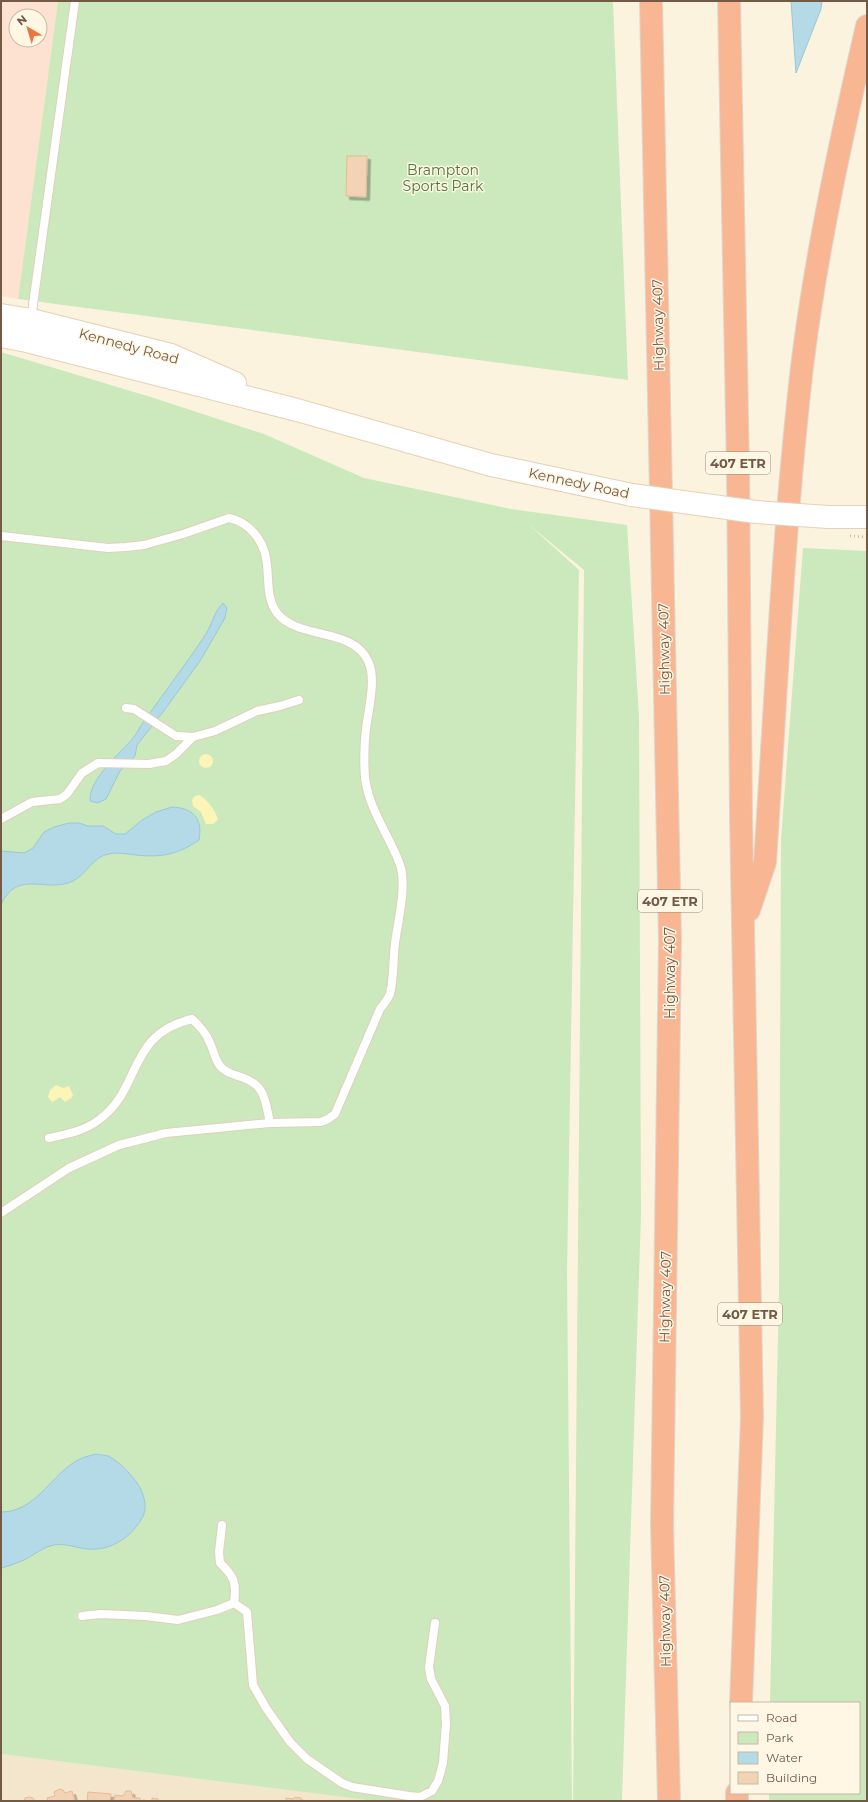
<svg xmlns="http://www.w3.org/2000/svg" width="868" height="1802" font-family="Montserrat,sans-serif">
  <defs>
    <filter id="shadow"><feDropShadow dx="3.5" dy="3.5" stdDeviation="0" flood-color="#0004"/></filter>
  </defs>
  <rect width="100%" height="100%" fill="#fcf3de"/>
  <polygon fill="#f4e6cc" points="1,1754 375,1801 1,1801"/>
  <path fill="#fde2d1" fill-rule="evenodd" d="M 1,1 L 58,1 L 18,299 L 1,296 ZM 16,16 L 40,16 L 40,40 L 16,40 Z"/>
  <g fill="#cbe9bd">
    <polygon points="58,1 613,1 628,380 18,299"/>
    <polygon points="1,352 154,398 264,434 364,478 511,509 627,525 639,716 641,1214 622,1801 573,1801 584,570 528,524 579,570 567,1272 572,1801 375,1801 1,1754"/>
    <polygon points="803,548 867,551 867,1801 769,1801 769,1793 859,1793 859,1703 770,1703 779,1289 781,839"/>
  </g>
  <g fill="#fdf4b7">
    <circle cx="206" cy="761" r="7"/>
    <path d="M 199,795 C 207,799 216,811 218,820 L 213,824 L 206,824 L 201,812 L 193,806 L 192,800 L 195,796 Z"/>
    <polygon points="56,1085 63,1088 69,1086 73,1095 71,1098 65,1102 60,1097 52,1102 48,1097 50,1090"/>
  </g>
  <g fill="#b3dae6" stroke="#99c8d8">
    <polygon points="791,1 822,1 821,9 796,73"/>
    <path d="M 223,603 L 227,608 L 225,618 L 200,661 L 163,712 L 137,745 L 135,756 L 120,771 L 106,799 L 98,803 L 90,801 C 89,778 120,754 134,737 C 138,731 142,723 147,717 C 166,690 186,664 204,637 C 212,626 213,613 223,603 Z"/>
    <path d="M 172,807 C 193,808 203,818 199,840 C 179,854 161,858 136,855 C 127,854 117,852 109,854 C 93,856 87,874 73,881 C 47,894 17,868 1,905 L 1,851 L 24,853 L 33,848 L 44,832 L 54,827 L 69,823 L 79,823 L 88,826 L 103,826 L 116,834 L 125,834 L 142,820 L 156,812 Z"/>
    <path d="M 96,1454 C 100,1455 105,1455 108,1456 C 120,1462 132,1475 139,1486 C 145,1496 148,1510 141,1520 C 129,1539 110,1551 87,1549 C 77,1548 65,1543 54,1545 C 43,1547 34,1555 24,1560 C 17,1563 9,1566 1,1568 L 1,1512 C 34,1512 49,1479 73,1463 C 80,1458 88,1456 96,1454 Z"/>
  </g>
  <g fill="#f2d3b5" stroke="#e5bb95" filter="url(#shadow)">
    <polygon points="347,156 367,156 366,197 346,196"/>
    <polygon points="60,1789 63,1790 65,1793 72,1791 75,1801 48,1801 47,1798 55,1796 54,1792"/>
    <polygon points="126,1791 131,1791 133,1798 140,1798 140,1801 114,1801 115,1795 123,1796"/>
    <polygon points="88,1792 111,1794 110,1801 87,1801"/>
    <polygon points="29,1797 33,1798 35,1801 24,1801 25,1798"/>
    <polygon points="295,1797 301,1798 302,1800 308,1801 286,1801 286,1798 293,1799"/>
    <polygon points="152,1798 158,1799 158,1801 143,1801 143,1800 152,1801"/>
  </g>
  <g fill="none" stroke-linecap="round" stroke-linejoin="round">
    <g stroke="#e0d0ba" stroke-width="10">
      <g id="service">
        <polyline points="31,319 75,1"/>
        <path d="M 1,536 L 108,548 L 126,547 L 144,545 L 183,534 L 229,518 C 239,520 247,525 254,533 C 277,559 260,590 277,613 C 298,640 353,627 368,661 C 377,679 368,710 366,729 C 364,745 364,763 365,778 C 369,809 388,834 399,862 C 408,883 398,920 395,943 C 393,959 394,978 390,994 C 388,999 384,1004 380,1009 L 335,1114 L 328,1119 L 321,1122 L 270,1123"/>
        <polyline points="126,708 134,709 176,736 193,737 215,731 257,711 280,706 299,700"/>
        <polyline points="1,819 32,802 60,799 67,794 82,773 98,763 149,764 166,761 176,754 193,737"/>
        <path d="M 1,1213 L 69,1168 L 119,1145 L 166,1133 L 270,1123 C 265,1101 266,1085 241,1077 C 235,1075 227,1073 222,1068 C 215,1062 214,1051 210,1043 C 206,1033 200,1026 192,1019 C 127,1034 142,1088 100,1119 C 85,1131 67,1134 49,1138"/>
        <path d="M 222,1525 L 219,1552 L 220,1563 C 234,1576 237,1583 234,1603 L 247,1612 L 253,1685 L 266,1708 L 290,1742 L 307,1759 L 342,1783 L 352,1787 L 409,1796 L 420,1797 L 432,1791 L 438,1781 L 443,1763 L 446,1724 L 445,1706 L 431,1679 L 429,1667 L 435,1623"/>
        <polyline points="82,1616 100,1614 146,1616 178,1620 217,1610 234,1603"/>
      </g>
    </g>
    <g stroke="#e5d1b8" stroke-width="24">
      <g id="secondary">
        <polyline points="1,315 31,320 171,355 235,383"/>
        <polyline points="1,336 27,341 297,410 491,465 632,495"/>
        <polyline points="828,517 867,517"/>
      </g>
    </g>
    <g stroke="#ddd7d3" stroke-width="24">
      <g id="motorway">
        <polyline points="651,1 670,941 662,1525 669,1801"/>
        <polyline points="729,1 738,469 741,816 752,1417 741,1703"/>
        <path d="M 749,910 L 765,862 C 776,697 783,532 802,367 C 816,253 841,139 867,26"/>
        <polyline points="737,1801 737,1793"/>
      </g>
    </g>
    <polyline stroke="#d6b699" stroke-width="2.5" stroke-dasharray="1 3" stroke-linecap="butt" points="850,536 867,537"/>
    <use href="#service" stroke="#fff" stroke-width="8"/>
    <use href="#secondary" stroke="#fff" stroke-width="22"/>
    <use href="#motorway" stroke="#f9b692" stroke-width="22"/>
    <g stroke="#e5d1b8" stroke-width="24" stroke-linecap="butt">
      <polyline id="secondary-bridge" points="632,495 756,512 828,517"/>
    </g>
    <use href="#secondary-bridge" stroke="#fff" stroke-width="22"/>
  </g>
  <g text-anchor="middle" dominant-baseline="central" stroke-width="3" stroke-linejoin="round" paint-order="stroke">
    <g fill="#fff7e4" stroke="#9c8975" stroke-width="1">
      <rect x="706" y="452" width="64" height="22" rx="3"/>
      <rect x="638" y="890" width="64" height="22" rx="3"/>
      <rect x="718" y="1303" width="64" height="22" rx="3"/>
    </g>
    <g font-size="13" font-weight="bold" fill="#725a46">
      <text x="738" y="463">407 ETR</text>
      <text x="670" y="901">407 ETR</text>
      <text x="750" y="1314">407 ETR</text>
    </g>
    <g font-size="14" fill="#4a783e" stroke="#fff7e4">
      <text x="443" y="170">Brampton<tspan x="443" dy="16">Sports Park</tspan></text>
    </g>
    <g font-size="14" fill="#725a46" stroke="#fff7e4">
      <text transform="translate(658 325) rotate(-91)">Highway 407</text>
      <text transform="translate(129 346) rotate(15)">Kennedy Road</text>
      <text transform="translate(579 483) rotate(12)">Kennedy Road</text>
      <text transform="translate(664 649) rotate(-91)">Highway 407</text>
      <text transform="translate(670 973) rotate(-90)">Highway 407</text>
      <text transform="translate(665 1297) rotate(-89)">Highway 407</text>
      <text transform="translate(665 1621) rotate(-91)">Highway 407</text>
    </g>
  </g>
  <rect width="868" height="1802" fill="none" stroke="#725a46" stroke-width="4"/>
  <rect x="730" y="1702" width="130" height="92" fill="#fff7e4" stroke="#c7b8a5"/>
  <rect x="738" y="1715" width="20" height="6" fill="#ffffff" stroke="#c7b8a5"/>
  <text x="766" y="1722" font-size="12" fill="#725a46">Road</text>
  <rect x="738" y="1732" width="20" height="12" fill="#cbe9bd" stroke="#c7b8a5"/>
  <text x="766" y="1742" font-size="12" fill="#725a46">Park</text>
  <rect x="738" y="1752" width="20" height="12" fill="#b3dae6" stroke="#c7b8a5"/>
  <text x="766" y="1762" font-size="12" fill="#725a46">Water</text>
  <rect x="738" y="1772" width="20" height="12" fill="#f2d3b5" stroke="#c7b8a5"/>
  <text x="766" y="1782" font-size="12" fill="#725a46">Building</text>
  <g transform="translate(28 28) rotate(322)"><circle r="19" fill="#fff7e4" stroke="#c7b8a5"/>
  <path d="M0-3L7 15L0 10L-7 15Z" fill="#ea753f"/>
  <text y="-6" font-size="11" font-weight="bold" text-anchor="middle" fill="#725a46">N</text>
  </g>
</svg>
